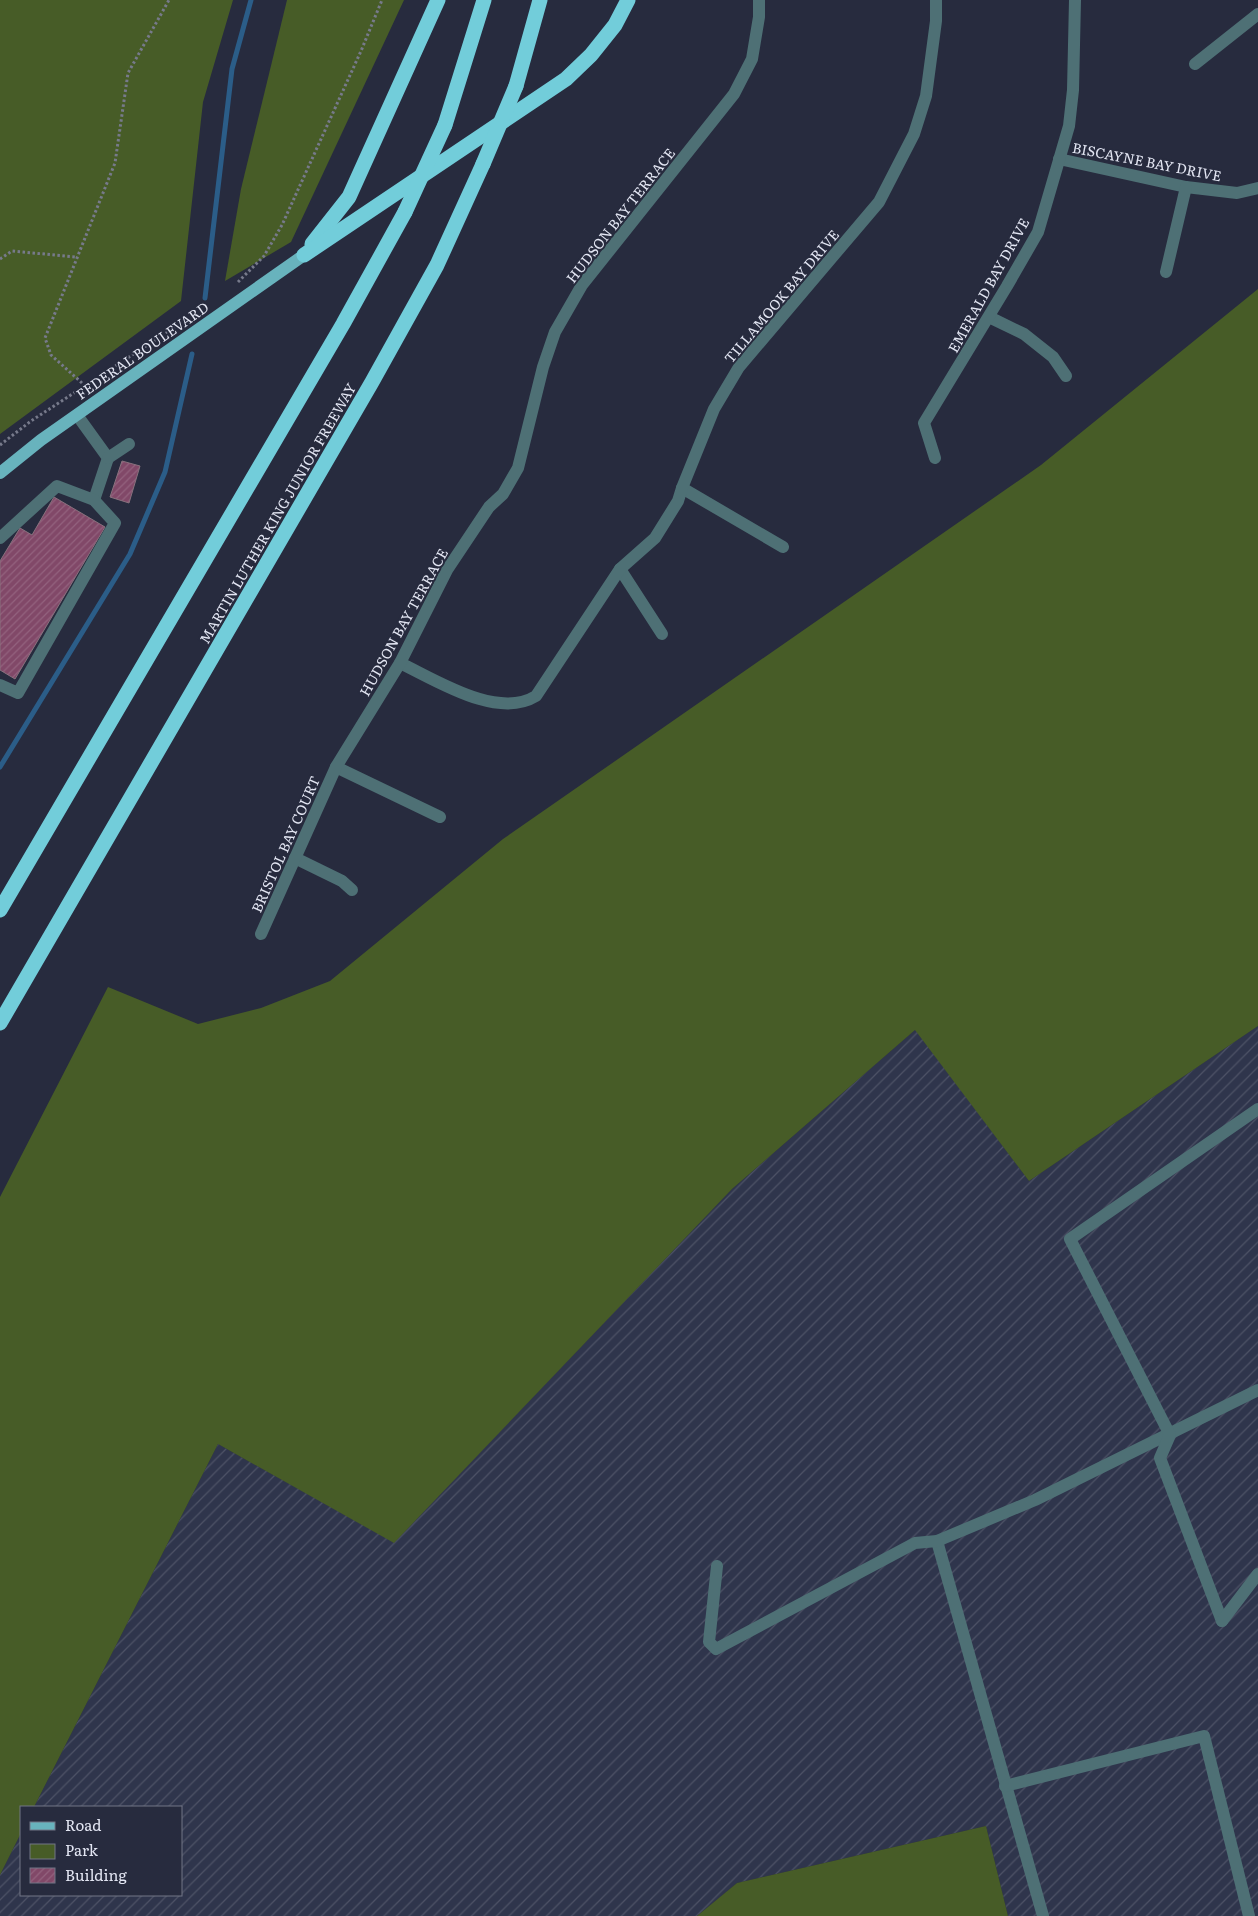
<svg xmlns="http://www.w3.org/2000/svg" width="1258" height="1916" font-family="Literata,serif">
  <defs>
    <pattern id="industrial-furrows" width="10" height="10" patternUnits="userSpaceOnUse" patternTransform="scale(1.25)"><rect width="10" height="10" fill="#2f354c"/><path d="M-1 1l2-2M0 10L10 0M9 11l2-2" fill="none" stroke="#4d5266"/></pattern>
    <pattern id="building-hatch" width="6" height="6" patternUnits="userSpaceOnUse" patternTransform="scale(1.25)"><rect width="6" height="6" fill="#814868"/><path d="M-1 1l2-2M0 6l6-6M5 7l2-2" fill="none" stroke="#93627e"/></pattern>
  </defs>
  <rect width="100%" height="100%" fill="#272b3e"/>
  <polygon fill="url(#industrial-furrows)" points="1258,1026 1258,1916 1008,1916 986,1826 737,1883 697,1916 0,1916 0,1875 21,1833 21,1895 181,1895 181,1807 34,1807 218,1444 394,1542 732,1189 916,1029 1029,1181"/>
  <g fill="#475c27">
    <polygon points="0,0 233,0 203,102 181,301 0,434"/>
    <polygon points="287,0 404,0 291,242 225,281 241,189"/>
    <polygon points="1258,289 1258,1026 1029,1181 915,1030 732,1189 394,1543 218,1444 34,1807 21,1807 21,1833 0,1875 0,1197 108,987 198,1024 261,1008 330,981 503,839 1041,465"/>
    <polygon points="986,1826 1008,1916 697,1916 737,1883"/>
  </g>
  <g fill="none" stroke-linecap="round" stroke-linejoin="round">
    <g stroke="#2b5d88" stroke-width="5">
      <polyline points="205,298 232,69 251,0"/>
      <polyline points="0,767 130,554 165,472 192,354"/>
    </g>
  </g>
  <g fill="url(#building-hatch)" stroke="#88717d">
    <polygon points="122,461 140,466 129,503 110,497"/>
    <polygon points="54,497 105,527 15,679 0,670 0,561 20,528 32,535"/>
  </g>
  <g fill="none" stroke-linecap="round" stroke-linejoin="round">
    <g stroke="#777a8b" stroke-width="3" stroke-dasharray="2.5 2.5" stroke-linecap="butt">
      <polyline points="0,259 12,251 76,257"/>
      <polyline points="238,282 264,256 282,225 361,51 382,0"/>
      <polyline points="82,383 51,355 45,338 115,163 128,73 169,0"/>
      <polyline points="0,445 31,421 178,325"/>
    </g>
    <g stroke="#4e7075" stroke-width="12">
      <polyline points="1195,64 1258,14"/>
      <polyline points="1059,159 1186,187 1237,193 1258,188"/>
      <polyline points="1166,272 1186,187"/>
      <polyline points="989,317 1024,334 1053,357 1066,376"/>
      <polyline points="77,415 108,458 94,500"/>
      <polyline points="108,458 129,444"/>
      <polyline points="935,458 924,423 1007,286 1038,232 1069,126 1073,90 1075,0"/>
      <polyline points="682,488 783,547"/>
      <polyline points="0,538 57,486 94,500 115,523 18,693 0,685"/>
      <polyline points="620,569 662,634"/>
      <path d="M 400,663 C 436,680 497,720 536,696 L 620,569 L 655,538 L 678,501 L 682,488 L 714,409 L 739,367 L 879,202 L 914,134 L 926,96 L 936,21 L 936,0"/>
      <polyline points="336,767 440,817"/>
      <polyline points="295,858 342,881 352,890"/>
      <polyline points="261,934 336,767 400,663 447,570 489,507 503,494 518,468 543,367 555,332 582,285 734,94 752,59 759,17 759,0"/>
      <polyline points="937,1541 1043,1916"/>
      <polyline points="717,1566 709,1642 716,1649 915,1543 937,1541 1035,1500 1258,1390"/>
      <polyline points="1222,1621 1160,1458 1170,1435 1070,1239 1258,1109"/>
      <polyline points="1222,1621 1258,1574"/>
      <polyline points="1005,1786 1204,1736 1249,1916"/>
    </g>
    <polyline stroke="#68b3bd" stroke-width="12" points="0,473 41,440 304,255"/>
    <g stroke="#72cdda" stroke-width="15">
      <polyline points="516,86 540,0"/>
      <polyline points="445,125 484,0"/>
      <polyline points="312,244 349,197 438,0"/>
      <polyline points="304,255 566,79 591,55 615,25 628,0"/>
      <polyline points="0,910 343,324 405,212"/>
      <polyline points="0,1023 372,382 437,265 483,164"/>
    </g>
    <g stroke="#72cdda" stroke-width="15">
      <polyline points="483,164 516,86"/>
      <polyline points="405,212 445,125"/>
    </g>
  </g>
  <g text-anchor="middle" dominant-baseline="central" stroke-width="4" stroke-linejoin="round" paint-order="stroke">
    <g font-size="14" fill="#e3e6f3" stroke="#272b3e">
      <text transform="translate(1147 161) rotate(11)">BISCAYNE BAY DRIVE</text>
      <text transform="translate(620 215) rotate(-52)">HUDSON BAY TERRACE</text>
      <text transform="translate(988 285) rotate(-61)">EMERALD BAY DRIVE</text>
      <text transform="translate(781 296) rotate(-50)">TILLAMOOK BAY DRIVE</text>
      <text transform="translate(142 350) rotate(-35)">FEDERAL BOULEVARD</text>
      <text transform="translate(277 513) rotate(-60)">MARTIN LUTHER KING JUNIOR FREEWAY</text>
      <text transform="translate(403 622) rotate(-61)">HUDSON BAY TERRACE</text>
      <text transform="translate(285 844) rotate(-66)">BRISTOL BAY COURT</text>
    </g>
  </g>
  <rect x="20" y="1806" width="162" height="90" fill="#272b3e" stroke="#727686"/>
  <rect x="30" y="1822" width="25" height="8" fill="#68b3bd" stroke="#727686"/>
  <text x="65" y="1831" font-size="15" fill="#e3e6f3">Road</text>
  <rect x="30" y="1844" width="25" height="15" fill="#475c27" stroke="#727686"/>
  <text x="65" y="1856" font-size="15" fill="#e3e6f3">Park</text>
  <rect x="30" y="1868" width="25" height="15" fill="url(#building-hatch)" stroke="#727686"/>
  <text x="65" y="1881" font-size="15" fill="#e3e6f3">Building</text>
</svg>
